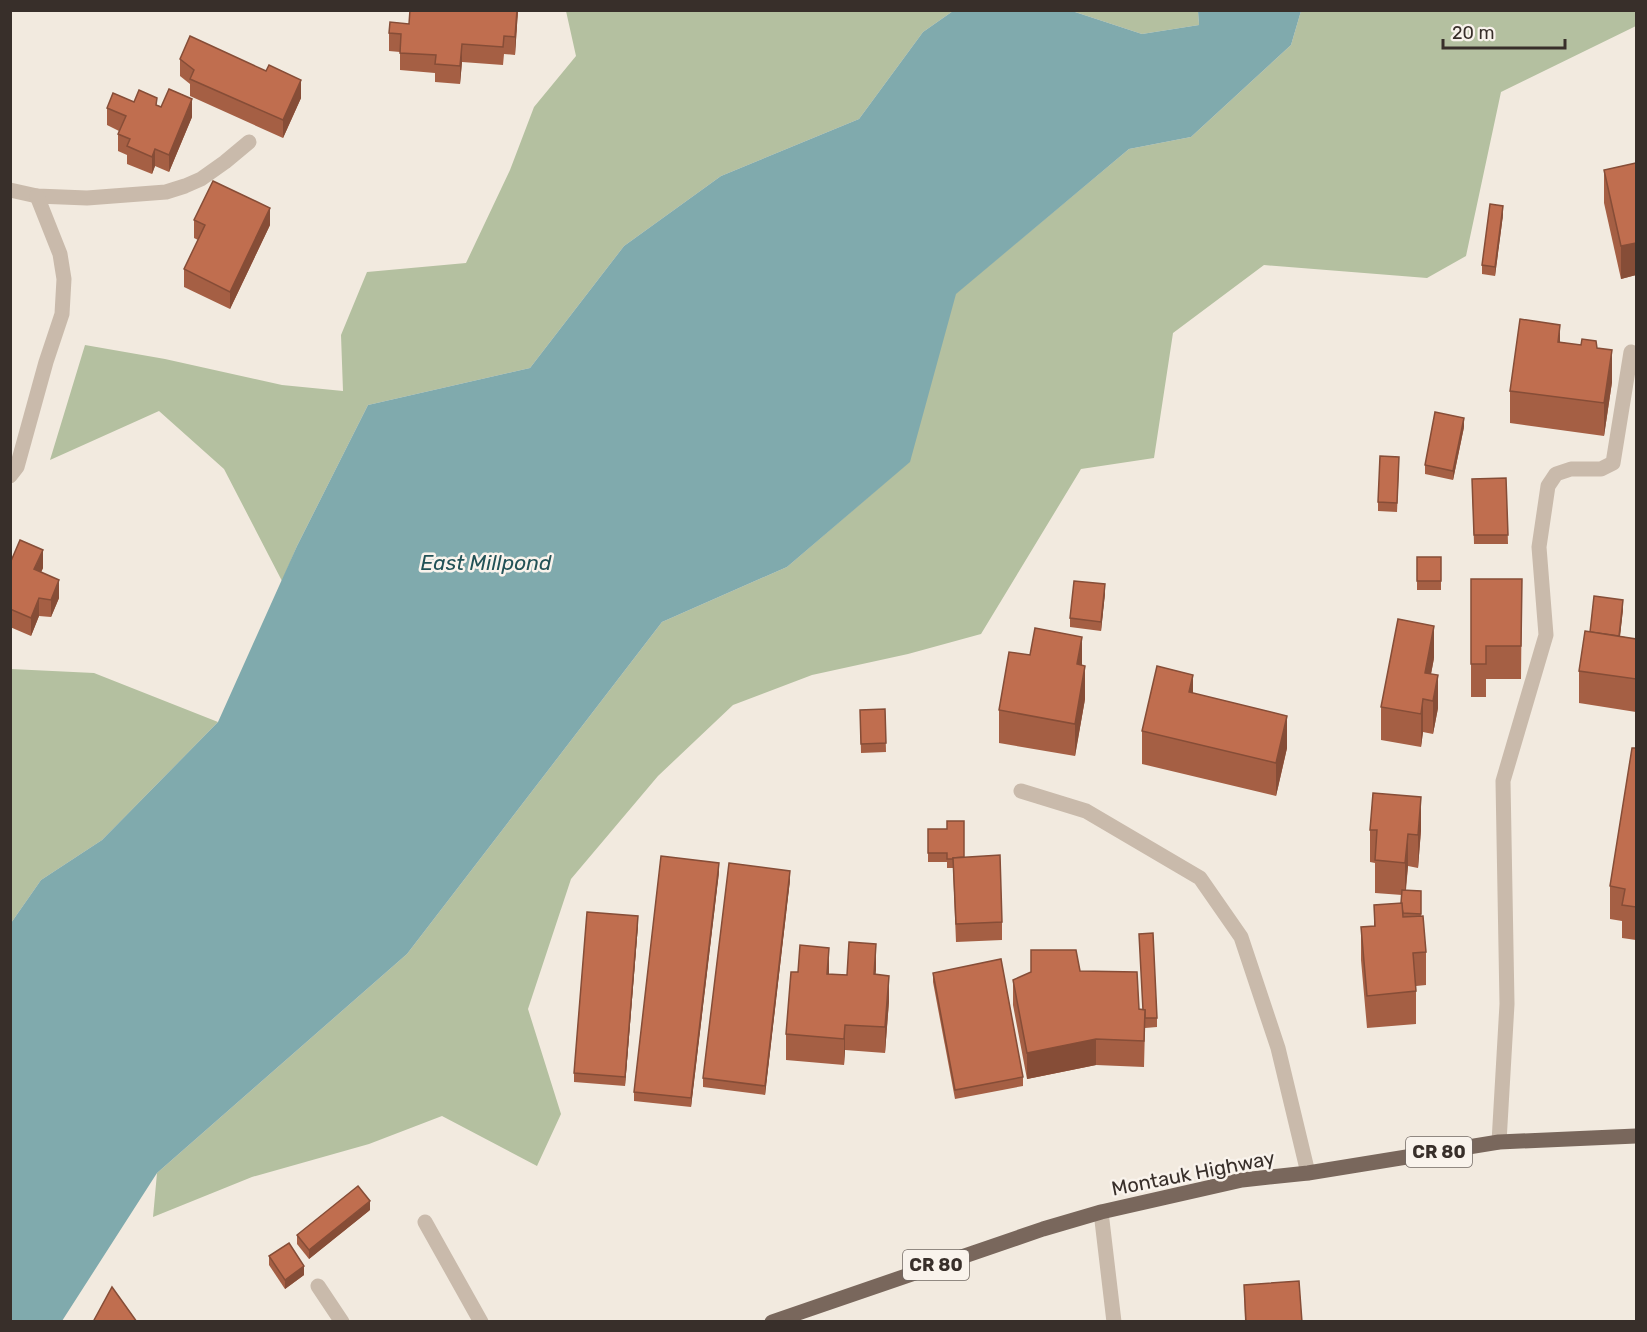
<svg xmlns="http://www.w3.org/2000/svg" width="1647" height="1332" font-family="Rubik,sans-serif">
  <rect width="100%" height="100%" fill="#f2eadf"/>
  <g fill="#b4c0a0">
    <polygon points="566,11 953,11 923,32 859,119 721,176 624,246 530,368 368,405 297,546 282,581 224,469 159,411 50,460 85,345 165,359 282,385 343,391 341,335 367,272 466,263 510,170 534,107 576,56"/>
    <polygon points="1072,11 1198,11 1199,25 1142,34"/>
    <polygon points="1301,11 1636,11 1636,26 1501,92 1466,256 1427,278 1264,265 1173,333 1154,458 1081,469 981,634 908,654 812,675 733,705 658,776 571,879 528,1009 561,1114 537,1166 442,1116 369,1144 252,1177 153,1217 157,1173 407,954 662,622 787,567 909,462 955,294 1129,149 1191,137 1291,45"/>
    <polygon points="11,669 94,673 218,722 102,840 41,880 11,923"/>
  </g>
  <polygon fill="#80aaad" points="953,11 1072,11 1142,34 1199,25 1198,11 1301,11 1291,45 1191,137 1129,149 956,294 910,462 787,567 662,622 407,954 157,1173 62,1321 11,1321 11,923 41,880 102,840 218,722 297,546 368,405 530,368 624,246 721,176 859,119 923,32"/>
  <g fill="none" stroke-linecap="round" stroke-linejoin="round">
    <g stroke="#c9baab" stroke-width="15">
      <polyline points="10,190 37,196 87,198 166,192 185,186 201,179 225,162 249,142"/>
      <polyline points="10,476 17,467 46,362 62,314 64,279 60,254 37,196"/>
      <polyline points="1021,791 1086,811 1200,878 1241,937 1278,1048 1308,1173"/>
      <polyline points="1499,1142 1507,1004 1503,781 1546,635 1539,547 1548,486 1556,474 1571,469 1601,469 1613,463 1631,352"/>
      <polyline points="1101,1212 1114,1322"/>
      <polyline points="425,1222 481,1322"/>
      <polyline points="318,1286 342,1322"/>
    </g>
    <polyline stroke="#79675c" stroke-width="15" points="772,1322 1043,1229 1101,1212 1242,1180 1308,1173 1499,1142 1636,1136"/>
  </g>
  <g fill="#a55f44">
    <polygon points="518,10 515,55 504,54 503,65 462,62 460,84 435,82 435,73 400,70 400,52 389,51 389,33 409,24"/>
    <polygon points="180,59 301,98 283,138 190,96 190,84 180,76"/>
    <polygon points="134,102 157,105 192,117 169,172 155,166 152,174 127,164 127,155 118,151 118,134 119,131 107,125 107,108"/>
    <polygon points="1636,163 1636,275 1621,279 1604,203 1604,170"/>
    <polygon points="1503,215 1495,276 1482,274 1482,265"/>
    <polygon points="194,220 270,225 230,309 184,287 184,269 198,240 194,238"/>
    <polygon points="1560,342 1597,348 1612,382 1604,436 1510,423 1510,391"/>
    <polygon points="1464,427 1453,480 1425,474 1425,465"/>
    <polygon points="1399,466 1397,512 1378,511 1378,502"/>
    <polygon points="1506,478 1508,544 1474,544 1472,479"/>
    <rect x="1417" y="557" width="24" height="33"/>
    <polygon points="10,560 43,568 41,572 59,598 51,617 39,616 31,636 10,627"/>
    <polygon points="1471,579 1522,579 1521,679 1486,679 1486,697 1471,697"/>
    <polygon points="1105,593 1101,631 1070,627 1070,618"/>
    <polygon points="1623,609 1620,636 1636,639 1636,712 1579,703 1579,671 1590,632"/>
    <polygon points="1434,658 1431,674 1438,708 1433,734 1423,732 1421,747 1381,740 1381,707"/>
    <polygon points="1082,665 1085,699 1075,756 999,743 999,710"/>
    <polygon points="1193,693 1287,748 1276,796 1142,764 1142,731"/>
    <polygon points="885,709 886,752 861,753 860,710"/>
    <polygon points="1636,748 1636,940 1622,938 1622,921 1610,919 1610,886"/>
    <polygon points="928,829 964,857 1002,922 1002,940 956,942 953,868 947,868 947,862 928,862"/>
    <polygon points="1370,830 1421,830 1418,868 1408,866 1406,890 1421,891 1421,916 1426,952 1426,985 1416,986 1416,1024 1367,1028 1361,960 1361,927 1374,926 1374,905 1401,903 1402,895 1375,893 1375,863 1370,862"/>
    <polygon points="719,872 691,1107 634,1101 634,1092"/>
    <polygon points="790,880 765,1095 703,1087 703,1078"/>
    <polygon points="638,925 625,1086 574,1082 574,1073"/>
    <polygon points="1080,971 1139,1009 1157,1018 1157,1027 1145,1028 1144,1067 1096,1065 1027,1079 1013,1005 1013,980"/>
    <polygon points="933,973 1023,1077 1023,1086 955,1099 933,982"/>
    <polygon points="829,974 847,975 876,975 889,1001 885,1053 845,1050 844,1065 786,1060 786,1034"/>
    <polygon points="370,1210 309,1259 297,1244 297,1235"/>
    <polygon points="269,1256 304,1275 285,1289 269,1265"/>
    <polygon points="1244,1285 1302,1322 1245,1322"/>
  </g>
  <g fill="#864d37">
    <polygon points="517,10 518,10 515,55 515,37"/>
    <polygon points="462,44 462,62 460,84 460,66"/>
    <polygon points="301,80 301,98 283,138 283,120"/>
    <polygon points="192,99 192,117 169,172 169,155"/>
    <polygon points="155,149 155,166 152,174 152,157"/>
    <polygon points="1503,206 1503,215 1495,276 1495,267"/>
    <polygon points="270,208 270,225 230,309 230,292"/>
    <polygon points="1636,243 1636,275 1621,279 1621,246"/>
    <polygon points="1560,325 1560,358 1558,342"/>
    <polygon points="1612,350 1612,382 1604,436 1604,403"/>
    <polygon points="1464,418 1464,427 1453,480 1453,471"/>
    <polygon points="43,550 43,568 34,587 34,569"/>
    <polygon points="59,580 59,598 51,617 51,600"/>
    <polygon points="1105,584 1105,593 1101,631 1101,622"/>
    <polygon points="39,598 39,616 31,636 31,618"/>
    <polygon points="1623,600 1623,609 1619,645 1619,636"/>
    <polygon points="1434,626 1434,658 1426,700 1425,673"/>
    <polygon points="1082,637 1082,670 1077,664"/>
    <polygon points="1085,666 1085,699 1075,756 1075,724"/>
    <polygon points="1193,675 1193,707 1189,692"/>
    <polygon points="1438,675 1438,708 1433,734 1433,701"/>
    <polygon points="1423,699 1423,732 1421,747 1421,714"/>
    <polygon points="1287,716 1287,748 1276,796 1276,763"/>
    <polygon points="1421,797 1421,830 1418,868 1418,835"/>
    <polygon points="1408,834 1408,866 1405,895 1405,863"/>
    <polygon points="719,863 719,872 691,1107 691,1098"/>
    <polygon points="790,871 790,880 765,1095 765,1086"/>
    <polygon points="638,916 638,925 625,1086 625,1077"/>
    <polygon points="876,944 876,970 874,1000 874,974"/>
    <polygon points="829,948 829,973 827,999 827,974"/>
    <polygon points="889,976 889,1001 885,1053 885,1027"/>
    <polygon points="845,1025 845,1050 844,1065 844,1039"/>
    <polygon points="1096,1039 1096,1065 1027,1079 1027,1053"/>
    <polygon points="370,1201 370,1210 309,1259 309,1250"/>
    <polygon points="304,1266 304,1275 285,1289 285,1280"/>
  </g>
  <g fill="#c06e4f" stroke="#864d37" stroke-width="1.5">
    <polygon points="410,10 517,10 515,37 504,36 503,47 462,44 460,66 435,64 436,55 400,53 401,34 389,33 390,22 409,24"/>
    <polygon points="190,36 266,71 269,65 301,80 283,120 190,79 194,70 180,59"/>
    <polygon points="169,89 192,99 169,155 155,149 152,157 127,146 130,139 118,134 126,116 107,108 113,93 134,102 139,90 157,98 156,105 161,107"/>
    <polygon points="1636,163 1636,243 1621,246 1604,170"/>
    <polygon points="213,181 270,208 230,292 184,269 205,225 194,220"/>
    <polygon points="1490,204 1503,206 1495,267 1482,265"/>
    <polygon points="1520,319 1560,325 1558,342 1581,345 1582,339 1596,341 1597,348 1612,350 1604,403 1510,391"/>
    <polygon points="1435,412 1464,418 1453,471 1425,465"/>
    <polygon points="1380,456 1399,457 1397,503 1378,502"/>
    <polygon points="1506,478 1508,535 1474,535 1472,479"/>
    <polygon points="20,540 43,550 34,569 59,580 51,600 39,598 31,618 10,609 10,560 11,561"/>
    <rect x="1417" y="557" width="24" height="24"/>
    <polygon points="1471,579 1522,579 1521,646 1486,646 1486,664 1471,664"/>
    <polygon points="1074,581 1105,584 1101,622 1070,618"/>
    <polygon points="1594,596 1623,600 1619,636 1590,632"/>
    <polygon points="1398,619 1434,626 1425,673 1438,675 1433,701 1423,699 1421,714 1381,707"/>
    <polygon points="1035,628 1082,637 1077,664 1085,666 1075,724 999,710 1009,652 1030,655"/>
    <polygon points="1585,631 1636,639 1636,679 1579,671"/>
    <polygon points="1157,666 1193,675 1189,692 1287,716 1276,763 1142,731"/>
    <polygon points="885,709 886,743 861,744 860,710"/>
    <polygon points="1632,748 1636,748 1636,907 1622,905 1625,889 1610,886"/>
    <polygon points="1373,793 1421,797 1418,835 1408,834 1405,863 1375,860 1377,830 1370,830"/>
    <polygon points="947,821 964,821 964,857 953,858 953,859 947,859 947,853 928,853 928,829 947,829"/>
    <polygon points="1000,855 1002,922 956,924 953,858"/>
    <polygon points="661,856 719,863 691,1098 634,1092"/>
    <polygon points="729,863 790,871 765,1086 703,1078"/>
    <polygon points="1402,890 1421,891 1421,914 1403,913 1401,903"/>
    <polygon points="1402,903 1403,917 1423,916 1426,952 1413,953 1416,991 1367,996 1361,927 1375,926 1374,905"/>
    <polygon points="587,912 638,916 625,1077 574,1073"/>
    <polygon points="1153,933 1157,1018 1145,1018 1145,1010 1143,1010 1139,934"/>
    <polygon points="849,942 876,944 874,974 889,976 885,1027 845,1025 844,1039 786,1034 791,972 798,972 800,945 829,948 827,974 847,975"/>
    <polygon points="1031,950 1076,950 1080,971 1137,972 1139,1009 1145,1010 1144,1041 1096,1039 1027,1053 1013,980 1031,972"/>
    <polygon points="1001,959 1023,1077 955,1090 933,973"/>
    <polygon points="358,1186 370,1201 309,1250 297,1235"/>
    <polygon points="289,1243 304,1266 285,1280 269,1256"/>
    <polygon points="1299,1281 1302,1322 1246,1322 1244,1285"/>
    <polygon points="112,1287 137,1322 93,1322"/>
  </g>
  <g text-anchor="middle" dominant-baseline="central" stroke-width="5" stroke-linejoin="round" paint-order="stroke">
    <g fill="#f9f3ec" stroke="#726a64" stroke-width="1.5">
      <rect x="1406" y="1137" width="66" height="30" rx="4.5"/>
      <rect x="903" y="1250" width="66" height="30" rx="4.5"/>
    </g>
    <g font-size="18" font-weight="bold" fill="#382f2a">
      <text x="1439" y="1152">CR 80</text>
      <text x="936" y="1265">CR 80</text>
    </g>
    <g font-size="20" fill="#382f2a" stroke="#f9f3ec">
      <text transform="translate(1193 1173) rotate(-11)">Montauk Highway</text>
    </g>
    <g font-size="21" font-style="italic" fill="#225257" stroke="#f9f3ec">
      <text x="486" y="562">East Millpond</text>
    </g>
  </g>
  <rect width="1647" height="1332" fill="none" stroke="#382f2a" stroke-width="24"/>
  <path d="M1443 39v9h122v-9" fill="none" stroke="#382f2a" stroke-width="3"/>
  <text x="1452" y="39" font-size="18" fill="#382f2a" stroke="#f9f3ec" stroke-width="4.5" paint-order="stroke">20 m</text>
</svg>
